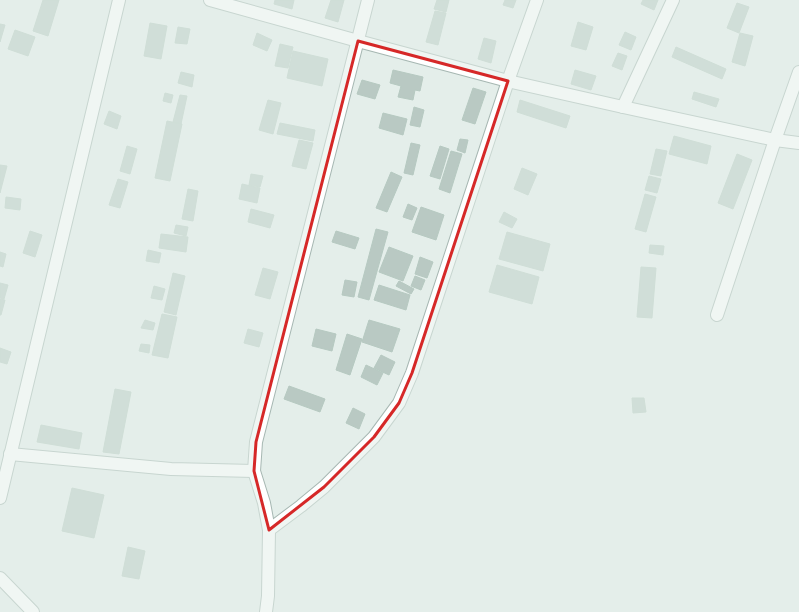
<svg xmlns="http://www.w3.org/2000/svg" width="799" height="612" font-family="'PT Sans Narrow',sans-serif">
  <rect width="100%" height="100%" fill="#e4eeea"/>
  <g fill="#b9c9c3" stroke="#b6c9c1">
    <polygon points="43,0 59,0 48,36 33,31"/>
    <polygon points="275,0 294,0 292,9 274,4"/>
    <polygon points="331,0 344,0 338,22 325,18"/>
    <polygon points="437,0 449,0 446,12 434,9"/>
    <polygon points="505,0 516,0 513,8 503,5"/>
    <polygon points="643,0 658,0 654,10 641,4"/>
    <polygon points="737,3 749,7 739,33 727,28"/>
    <polygon points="435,11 446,13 438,45 426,42"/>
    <polygon points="578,22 593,27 586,50 571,46"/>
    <polygon points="150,23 167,26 161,59 144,56"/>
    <polygon points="0,24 5,25 0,42"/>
    <polygon points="178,27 190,29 187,44 175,43"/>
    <polygon points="15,30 35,37 28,56 8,49"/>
    <polygon points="625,32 636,37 631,50 619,45"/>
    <polygon points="257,33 272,40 267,51 253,45"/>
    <polygon points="740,33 753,36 745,66 732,62"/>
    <polygon points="484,38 496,41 491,63 478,59"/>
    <polygon points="280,44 293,47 288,68 275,66"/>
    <polygon points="676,47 726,69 722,79 672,57"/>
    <polygon points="293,51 328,59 322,86 287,78"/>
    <polygon points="618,53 627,56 622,70 612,66"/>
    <polygon points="393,70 423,77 420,91 415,90 413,100 398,97 401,86 390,83"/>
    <polygon points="575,70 596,76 591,90 571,84"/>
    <polygon points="181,72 194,75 192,87 178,83"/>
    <polygon points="362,80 380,85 375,99 357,94"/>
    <polygon points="473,88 486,92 475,124 462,120"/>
    <polygon points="694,92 719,99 716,107 692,99"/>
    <polygon points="165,93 173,95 171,103 163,101"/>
    <polygon points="180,95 187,96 181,124 173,122"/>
    <polygon points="268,100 281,103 273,134 259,130"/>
    <polygon points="520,100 570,116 566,128 517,112"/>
    <polygon points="414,107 424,110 420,127 410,125"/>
    <polygon points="109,111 121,116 117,129 104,124"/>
    <polygon points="383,113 407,119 403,135 379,128"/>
    <polygon points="167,121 182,124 170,181 155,178"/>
    <polygon points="280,123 315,130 313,141 277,134"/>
    <polygon points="674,136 711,146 707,164 669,154"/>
    <polygon points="460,139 468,140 465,153 457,150"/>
    <polygon points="299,140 313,143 306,169 292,166"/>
    <polygon points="411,143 420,145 413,175 404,173"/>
    <polygon points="127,146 137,149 130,174 120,171"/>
    <polygon points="440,146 449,149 440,179 430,176"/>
    <polygon points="656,149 667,151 661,176 650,174"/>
    <polygon points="451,151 462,154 450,193 439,189"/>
    <polygon points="737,154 752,160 733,209 718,203"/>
    <polygon points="0,165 7,166 0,193"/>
    <polygon points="522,168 537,174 528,195 514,189"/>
    <polygon points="391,172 402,177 387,212 376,208"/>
    <polygon points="251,174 263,176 260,187 249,185"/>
    <polygon points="649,176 661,179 657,193 645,190"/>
    <polygon points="118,179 128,182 120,208 109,205"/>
    <polygon points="242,184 260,188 257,203 239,199"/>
    <polygon points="188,189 198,191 193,221 182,219"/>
    <polygon points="645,194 656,197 646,232 635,229"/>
    <polygon points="6,197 21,199 20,210 5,208"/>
    <polygon points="408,204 417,208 412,220 403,217"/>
    <polygon points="421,207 444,215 436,240 412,232"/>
    <polygon points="251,209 274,215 270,228 248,222"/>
    <polygon points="504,212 517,219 512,228 499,222"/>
    <polygon points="176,225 188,227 186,236 174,233"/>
    <polygon points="376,229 388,232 369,300 358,297"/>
    <polygon points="30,231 42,235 35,257 23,253"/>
    <polygon points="336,231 359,238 355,249 332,242"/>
    <polygon points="507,232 550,244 543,271 499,259"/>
    <polygon points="161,234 188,237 186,252 159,248"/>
    <polygon points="650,245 664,246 663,255 649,253"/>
    <polygon points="389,247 413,256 403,281 379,272"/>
    <polygon points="148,250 161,253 159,263 146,261"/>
    <polygon points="0,252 6,254 3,267 0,266"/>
    <polygon points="420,257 433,262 427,278 415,274"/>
    <polygon points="497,265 539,277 532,304 489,292"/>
    <polygon points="641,267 656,268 652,318 637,317"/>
    <polygon points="263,268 278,272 270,299 255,295"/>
    <polygon points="173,273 185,276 176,315 164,312"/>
    <polygon points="415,276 425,280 421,290 411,286"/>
    <polygon points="345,280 357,282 354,297 342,295"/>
    <polygon points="399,281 414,289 411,294 396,286"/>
    <polygon points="0,283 8,285 4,299 0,298"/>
    <polygon points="379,285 410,295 406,310 374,300"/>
    <polygon points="154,286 165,289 162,300 151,298"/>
    <polygon points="0,299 5,300 1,315 0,315"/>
    <polygon points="162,314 177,317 168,358 152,355"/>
    <polygon points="145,320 155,323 153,330 141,328"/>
    <polygon points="369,320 400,329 392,352 362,342"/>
    <polygon points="248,329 263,333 259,347 244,343"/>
    <polygon points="316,329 336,334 332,351 312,346"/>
    <polygon points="347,334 362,339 350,375 336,370"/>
    <polygon points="141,344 150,345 149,353 139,351"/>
    <polygon points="0,348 11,352 7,364 0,362"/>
    <polygon points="381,355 395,362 389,375 374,368"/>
    <polygon points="366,365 383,373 377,385 361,377"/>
    <polygon points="289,386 325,399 320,412 284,399"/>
    <polygon points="115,389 131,392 119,454 103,452"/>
    <polygon points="632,398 644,398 646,412 633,413"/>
    <polygon points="353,408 365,414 359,429 346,423"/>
    <polygon points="41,425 82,433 79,449 37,442"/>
    <polygon points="72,488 104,495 94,538 62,531"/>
    <polygon points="128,547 145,551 139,579 122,576"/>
  </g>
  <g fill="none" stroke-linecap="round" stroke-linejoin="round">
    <g stroke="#a6b7b2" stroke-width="14">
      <g id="minor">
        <polyline points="210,0 358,41 508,81 412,373 399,403 374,437 324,487 301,506 269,530"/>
        <polyline points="537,0 508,81 623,107 775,140 799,143"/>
        <polyline points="623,107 673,0"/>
        <polyline points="717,315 775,140 799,72"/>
        <polyline points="10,454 171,469 254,471"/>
        <polyline points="0,498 119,0"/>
        <polyline points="0,578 33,612"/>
        <polyline points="266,612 268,596 269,530 264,503 254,471 256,442 368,0"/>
      </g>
    </g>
    <use href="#minor" stroke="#fff" stroke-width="12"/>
  </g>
  <path d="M0 0H799V612H0ZM 358,41 L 508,81 L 412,373 L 399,403 L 374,437 L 324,487 L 269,530 L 254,471 L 256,442 Z" fill="#e4eeea" fill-opacity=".55" fill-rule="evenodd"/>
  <path fill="none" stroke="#d62828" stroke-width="3" stroke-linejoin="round" d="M 358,41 L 508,81 L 412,373 L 399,403 L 374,437 L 324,487 L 269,530 L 254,471 L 256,442 Z"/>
</svg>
